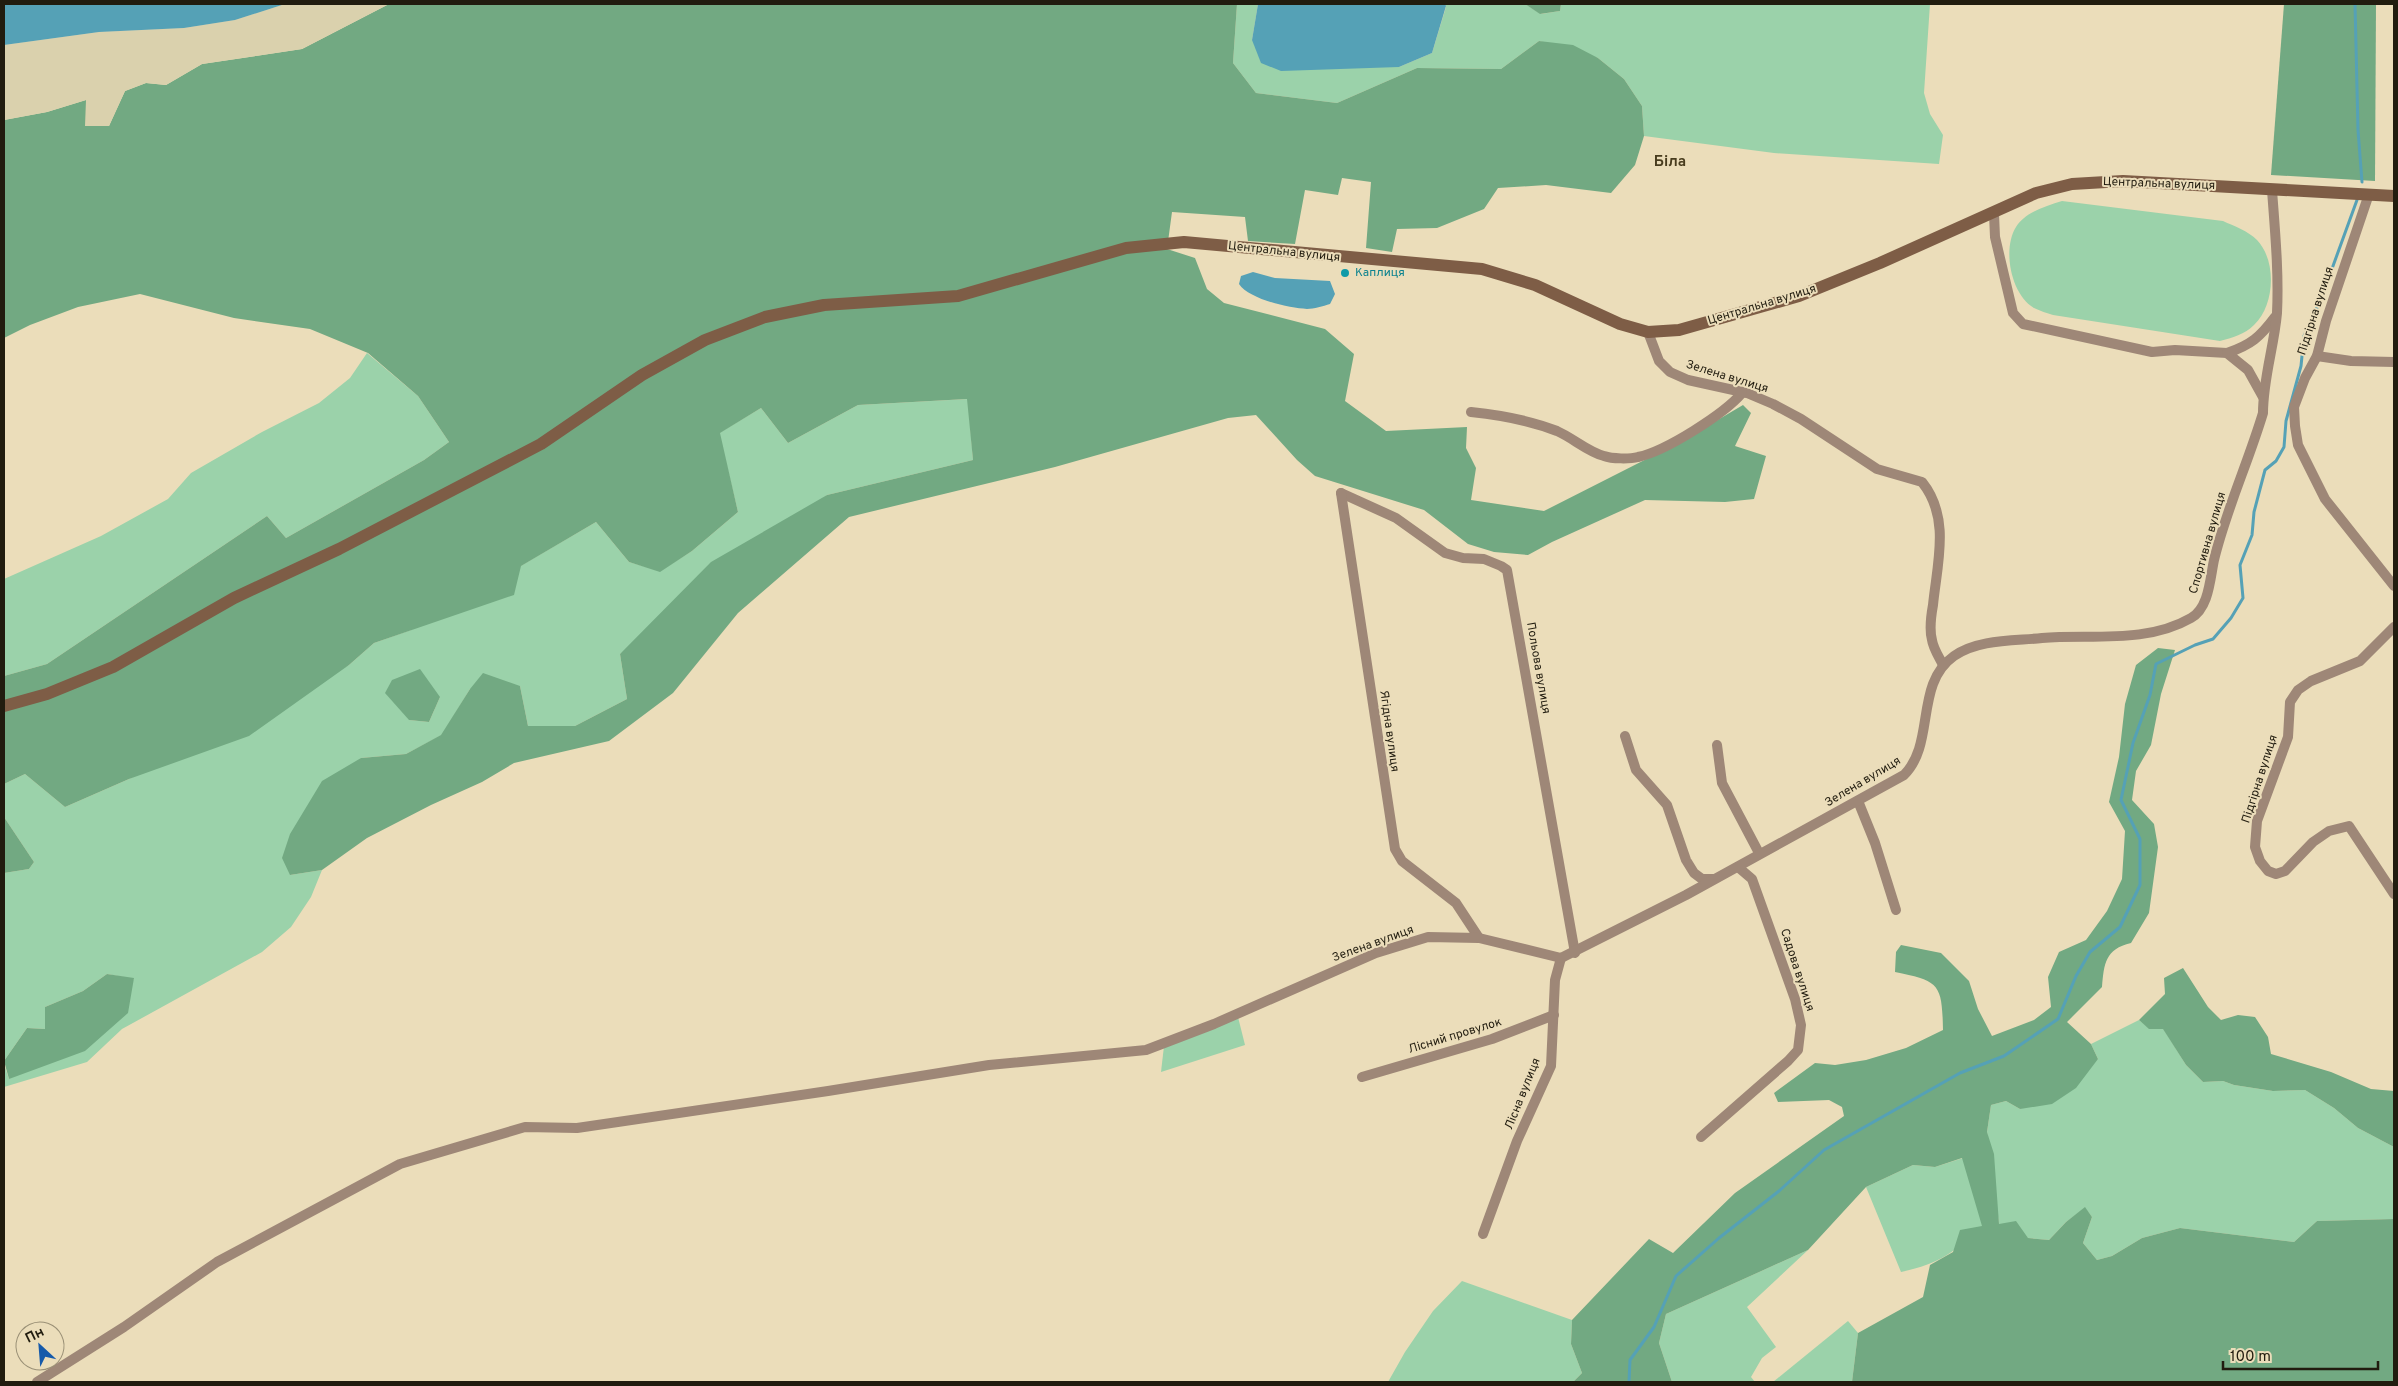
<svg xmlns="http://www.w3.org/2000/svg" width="2398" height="1386" font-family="Overpass,sans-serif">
  <rect width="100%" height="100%" fill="#ebddba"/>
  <g fill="#9bd2aa" fill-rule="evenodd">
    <polygon points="1237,4 1258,4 1252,40 1346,67 1399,67 1432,53 1446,7 1445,4 1525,4 1541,14 1560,11 1561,4 1930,4 1924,93 1930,114 1943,135 1939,164 1774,153 1644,136 1642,106 1624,79 1598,58 1539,41 1501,69 1417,68 1337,103 1256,93 1233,63"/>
    <path d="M 2062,201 L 2223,221 C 2234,226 2248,231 2257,240 C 2277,261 2275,305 2254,325 C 2245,334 2232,338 2220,341 L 2053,315 C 2047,313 2040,311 2034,308 C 2011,295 2002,249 2016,227 C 2025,212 2046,206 2062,201 Z"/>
    <polygon points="367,353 418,396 449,442 424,460 286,538 267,516 47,664 4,676 4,579 101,536 168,499 191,473 262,432 319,403 350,378"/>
    <path d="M 968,399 L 973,460 L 827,495 L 620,654 L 627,699 L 575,726 L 528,726 L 520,686 L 470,689 L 442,735 L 406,754 L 361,758 L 290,875 L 322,870 L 311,897 L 291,927 L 262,952 L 122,1029 L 87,1062 L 4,1087 L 4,1064 L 9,1079 L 134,979 L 107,974 L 83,991 L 45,1007 L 45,1029 L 27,1028 L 4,1061 L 4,873 L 29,869 L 34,862 L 4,817 L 4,784 L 25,774 L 65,807 L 129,779 L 349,665 L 374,643 L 411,630 L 596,522 L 629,562 L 660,571 L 692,551 L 738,512 L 719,433 L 761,408 L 788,443 L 858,405 ZM 440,697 L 429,722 L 409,720 Z"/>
    <polygon points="1238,1017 1245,1045 1161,1072 1164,1046"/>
    <polygon points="2139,1020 2149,1028 2163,1028 2186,1065 2203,1082 2223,1081 2234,1085 2273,1091 2305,1090 2334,1108 2358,1128 2394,1147 2394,1219 2317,1221 2294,1242 2180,1228 2142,1238 2112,1256 2097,1260 2083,1243 2092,1217 2085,1208 2066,1222 2049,1240 2028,1238 1999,1224 1987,1132 1991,1105 2006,1101 2020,1109 2098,1059 2091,1044"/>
    <path d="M 1963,1158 L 1983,1226 C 1952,1253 1942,1263 1901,1272 L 1866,1187 L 1913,1165 L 1935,1167 Z"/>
    <polygon points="1808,1250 1747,1307 1776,1347 1762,1358 1751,1377 1755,1382 1672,1382 1659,1343 1666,1314"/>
    <polygon points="1462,1281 1572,1320 1571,1344 1582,1373 1573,1382 1388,1382 1405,1352 1433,1311"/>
    <polygon points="1848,1321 1858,1333 1852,1382 1773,1382"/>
  </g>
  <g fill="#72a982">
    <polygon points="389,4 1237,4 1233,63 1256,93 1337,103 1417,68 1501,69 1539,41 1573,45 1598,58 1624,79 1642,106 1644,136 1635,165 1611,193 1546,185 1498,188 1484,209 1437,228 1397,229 1392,252 1366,248 1371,182 1342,178 1338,195 1305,190 1295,244 1248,241 1245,217 1172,212 1167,249 1195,258 1207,289 1224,303 1325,329 1354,354 1345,401 1386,431 1467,427 1466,448 1476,468 1471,500 1544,511 1682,441 1743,405 1751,413 1735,446 1766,456 1754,499 1725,502 1645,500 1552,542 1528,555 1494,552 1468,544 1424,510 1315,476 1297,460 1256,415 1228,418 1055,467 849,517 738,613 673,693 609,741 514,763 482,782 431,805 367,838 322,870 290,875 282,858 290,834 322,781 361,758 406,754 441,735 470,689 483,673 520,686 528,726 575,726 627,699 620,654 711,562 827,495 973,460 967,399 858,405 788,443 761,408 720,433 738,512 692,551 660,572 629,562 596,522 521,566 514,595 374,643 349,665 249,736 129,779 65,807 25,774 4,784 4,676 47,664 267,516 286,538 424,460 449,442 418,396 368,353 310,329 234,318 140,294 78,307 30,325 4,338 4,120 47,112 86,100 109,126 125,91 146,83 166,85 202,64 302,49"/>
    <polygon points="1525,4 1561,4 1560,11 1540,14"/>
    <polygon points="2284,4 2376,4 2375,181 2271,175"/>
    <path d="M 2158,648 L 2175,650 L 2161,694 L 2151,745 L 2136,771 L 2132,800 L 2154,824 L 2158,847 L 2149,913 L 2131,943 C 2105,949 2104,964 2102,987 L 2067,1022 L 2091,1044 L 2098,1059 L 2076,1088 L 2052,1104 L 2020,1109 L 2006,1101 L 1991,1105 L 1987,1132 L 1994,1154 L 1999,1224 L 2016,1221 L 2028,1238 L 2049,1240 L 2066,1222 L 2085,1207 L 2092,1217 L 2083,1243 L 2097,1260 L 2112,1256 L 2142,1238 L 2180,1228 L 2294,1242 L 2317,1221 L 2394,1219 L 2394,1382 L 1852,1382 L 1858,1333 L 1923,1297 L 1930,1265 L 1953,1252 L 1960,1230 L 1982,1226 L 1962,1158 L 1935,1167 L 1913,1165 L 1866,1187 L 1808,1250 L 1666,1314 L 1659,1343 L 1672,1382 L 1573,1382 L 1582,1373 L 1571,1344 L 1572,1320 L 1649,1239 L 1673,1253 L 1735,1193 L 1844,1116 L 1842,1107 L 1829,1100 L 1778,1102 L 1774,1093 L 1815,1063 L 1835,1065 L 1866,1060 L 1906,1048 L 1943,1030 C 1942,984 1940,981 1895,972 L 1896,952 L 1901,945 L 1941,953 L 1969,981 L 1978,1009 L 1992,1036 L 2034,1020 L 2051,1007 L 2048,977 L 2059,952 L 2086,940 L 2107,911 L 2122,879 L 2125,831 L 2109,802 L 2119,757 L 2125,704 L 2136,665 Z"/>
    <polygon points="420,669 440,697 429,722 409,720 385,693 392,680"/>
    <polygon points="4,817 34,862 29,869 4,873"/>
    <polygon points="2183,968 2208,1007 2221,1020 2238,1015 2255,1017 2268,1037 2271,1054 2331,1072 2371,1089 2394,1091 2394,1147 2358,1128 2334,1108 2305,1090 2273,1091 2234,1085 2223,1081 2203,1082 2186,1065 2163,1029 2149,1029 2139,1020 2165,994 2164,978"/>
    <polygon points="107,974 134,978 128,1013 85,1051 9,1079 4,1061 27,1028 45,1029 45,1007 83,991"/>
  </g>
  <polygon fill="#dad1ad" points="285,4 389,4 302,49 202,64 166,85 146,83 125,91 109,126 85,126 86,100 47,112 4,120 4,45 99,32 184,28 235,20"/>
  <g fill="#55a1b6">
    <polygon points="4,4 285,4 235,20 184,28 99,32 4,45"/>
    <polygon points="1258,4 1445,4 1446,6 1432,53 1399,67 1281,71 1261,63 1252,40"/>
    <path d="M 1253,272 L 1275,278 L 1330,281 L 1335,294 L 1330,304 C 1323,306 1314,309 1307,309 C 1288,308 1249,299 1239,284 L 1241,276 Z"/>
  </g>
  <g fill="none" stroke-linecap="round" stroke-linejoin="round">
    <g stroke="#55a1b6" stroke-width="3">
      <polyline points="2355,4 2358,130 2362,182"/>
      <polyline points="1629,1382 1630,1360 1654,1327 1676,1276 1719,1238 1779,1191 1824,1150 1960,1073 2004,1056 2058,1019 2076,976 2090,952 2120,927 2140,885 2140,839 2121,800 2133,743 2150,695 2156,664 2195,645 2213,639 2231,618 2243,598 2240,565 2252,535 2254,512 2265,470 2276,461 2284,447 2286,421 2301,366 2304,336 2321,299 2357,200"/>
    </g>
    <g stroke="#9e8777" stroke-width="10">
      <polyline points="2369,194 2326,321 2317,356 2305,378 2294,407 2295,426 2298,445 2325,499 2394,586"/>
      <polyline points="1994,214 1995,237 2013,313 2023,324 2152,352 2175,350 2227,353 2248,370 2263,397"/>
      <path d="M 1648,332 L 1659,361 L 1670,372 L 1688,380 L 1747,393 L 1773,404 L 1801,419 L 1877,469 L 1922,482 C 1951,518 1937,564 1933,605 C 1931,616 1929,629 1932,640 C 1933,648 1939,657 1943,665"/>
      <path d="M 2227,353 C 2251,345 2260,337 2275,317"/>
      <polyline points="2317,356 2351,361 2394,362"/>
      <path d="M 1471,412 C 1500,415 1529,420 1557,431 C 1573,438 1588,452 1604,456 C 1612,459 1630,459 1638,457 C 1666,451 1724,414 1742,393"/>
      <polyline points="1341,493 1396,518 1445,553 1463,558 1484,559 1501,566 1507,570 1575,953"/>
      <polyline points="1341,493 1395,849 1402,861 1456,903 1479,938"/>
      <polyline points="2394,627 2360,661 2311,681 2298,690 2290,702 2288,737 2257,821 2255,847 2260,861 2268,871 2276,874 2285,871 2313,842 2329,831 2349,826 2394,894"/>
      <polyline points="1625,736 1636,770 1667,805 1686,860 1694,873 1702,879 1713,879"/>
      <polyline points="1717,745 1722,783 1759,853"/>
      <polyline points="1858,801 1875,843 1896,910"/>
      <polyline points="1362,1077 1492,1039 1554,1015"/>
      <polyline points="1701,1137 1788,1061 1798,1050 1801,1025 1795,999 1752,879 1738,867"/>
      <polyline points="1483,1234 1517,1141 1551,1066 1555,980 1561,958"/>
      <path d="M 37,1382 L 124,1327 L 217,1262 L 400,1164 L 525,1127 L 577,1128 L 828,1091 L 989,1065 L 1146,1050 L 1214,1024 L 1376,953 L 1428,937 L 1479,938 L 1561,958 L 1686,895 L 1904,775 C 1936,743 1914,684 1954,656 C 1978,639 2014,641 2042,638 C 2091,634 2146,644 2191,618 C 2209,608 2210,579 2214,560 C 2226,510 2248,463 2263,413 C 2263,379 2274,347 2277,313 C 2279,273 2275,231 2272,190"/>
    </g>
    <polyline stroke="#7e5d46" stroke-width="12" points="4,706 47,694 113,667 234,598 339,549 541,444 642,375 705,340 765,317 824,305 958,296 1126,248 1184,242 1482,269 1535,285 1620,324 1648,332 1679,330 1799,296 1880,263 2036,193 2072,184 2123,181 2394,196"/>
  </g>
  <circle fill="#0f9aa8" stroke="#ebddba" stroke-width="2" cx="1345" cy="273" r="5"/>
  <g text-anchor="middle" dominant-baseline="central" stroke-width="4" stroke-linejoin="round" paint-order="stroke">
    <g font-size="12" fill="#211c0f" stroke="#ebddba">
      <text transform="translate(2159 184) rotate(2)">Центральна вулиця</text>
      <text transform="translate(1284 252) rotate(6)">Центральна вулиця</text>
      <text transform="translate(1762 305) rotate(-17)">Центральна вулиця</text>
      <text transform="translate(2316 311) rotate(-72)">Підгірна вулиця</text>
      <text transform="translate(1727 377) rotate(17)">Зелена вулиця</text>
      <text transform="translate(2208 543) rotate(-74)">Спортивна вулиця</text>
      <text transform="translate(1538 668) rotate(80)">Польова вулиця</text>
      <text transform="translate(1389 731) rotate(82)">Ягідна вулиця</text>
      <text transform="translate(2260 779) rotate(-72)">Підгірна вулиця</text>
      <text transform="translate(1863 782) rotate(-31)">Зелена вулиця</text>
      <text transform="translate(1373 944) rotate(-20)">Зелена вулиця</text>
      <text transform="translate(1797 970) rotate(72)">Садова вулиця</text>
      <text transform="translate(1455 1036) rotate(-17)">Лісний провулок</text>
      <text transform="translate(1523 1094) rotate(-68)">Лісна вулиця</text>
    </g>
    <g font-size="12" fill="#0d838f" stroke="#ebddba" text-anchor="start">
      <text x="1355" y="273">Каплиця</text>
    </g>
    <g font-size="15" font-weight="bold" fill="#483c1e" stroke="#ebddba">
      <text x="1670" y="162">Біла</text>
    </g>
  </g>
  <rect width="2398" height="1386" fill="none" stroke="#211c0f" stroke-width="10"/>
  <g transform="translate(40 1346) rotate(334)"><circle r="24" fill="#ebddba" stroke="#9a9076"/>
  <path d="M0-4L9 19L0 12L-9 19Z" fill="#165aaa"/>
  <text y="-8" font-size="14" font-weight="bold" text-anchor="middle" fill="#211c0f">Пн</text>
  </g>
  <path d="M2223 1361v8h155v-8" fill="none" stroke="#211c0f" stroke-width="2.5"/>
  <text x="2230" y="1361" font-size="15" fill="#211c0f" stroke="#ebddba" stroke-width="4" paint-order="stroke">100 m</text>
</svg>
